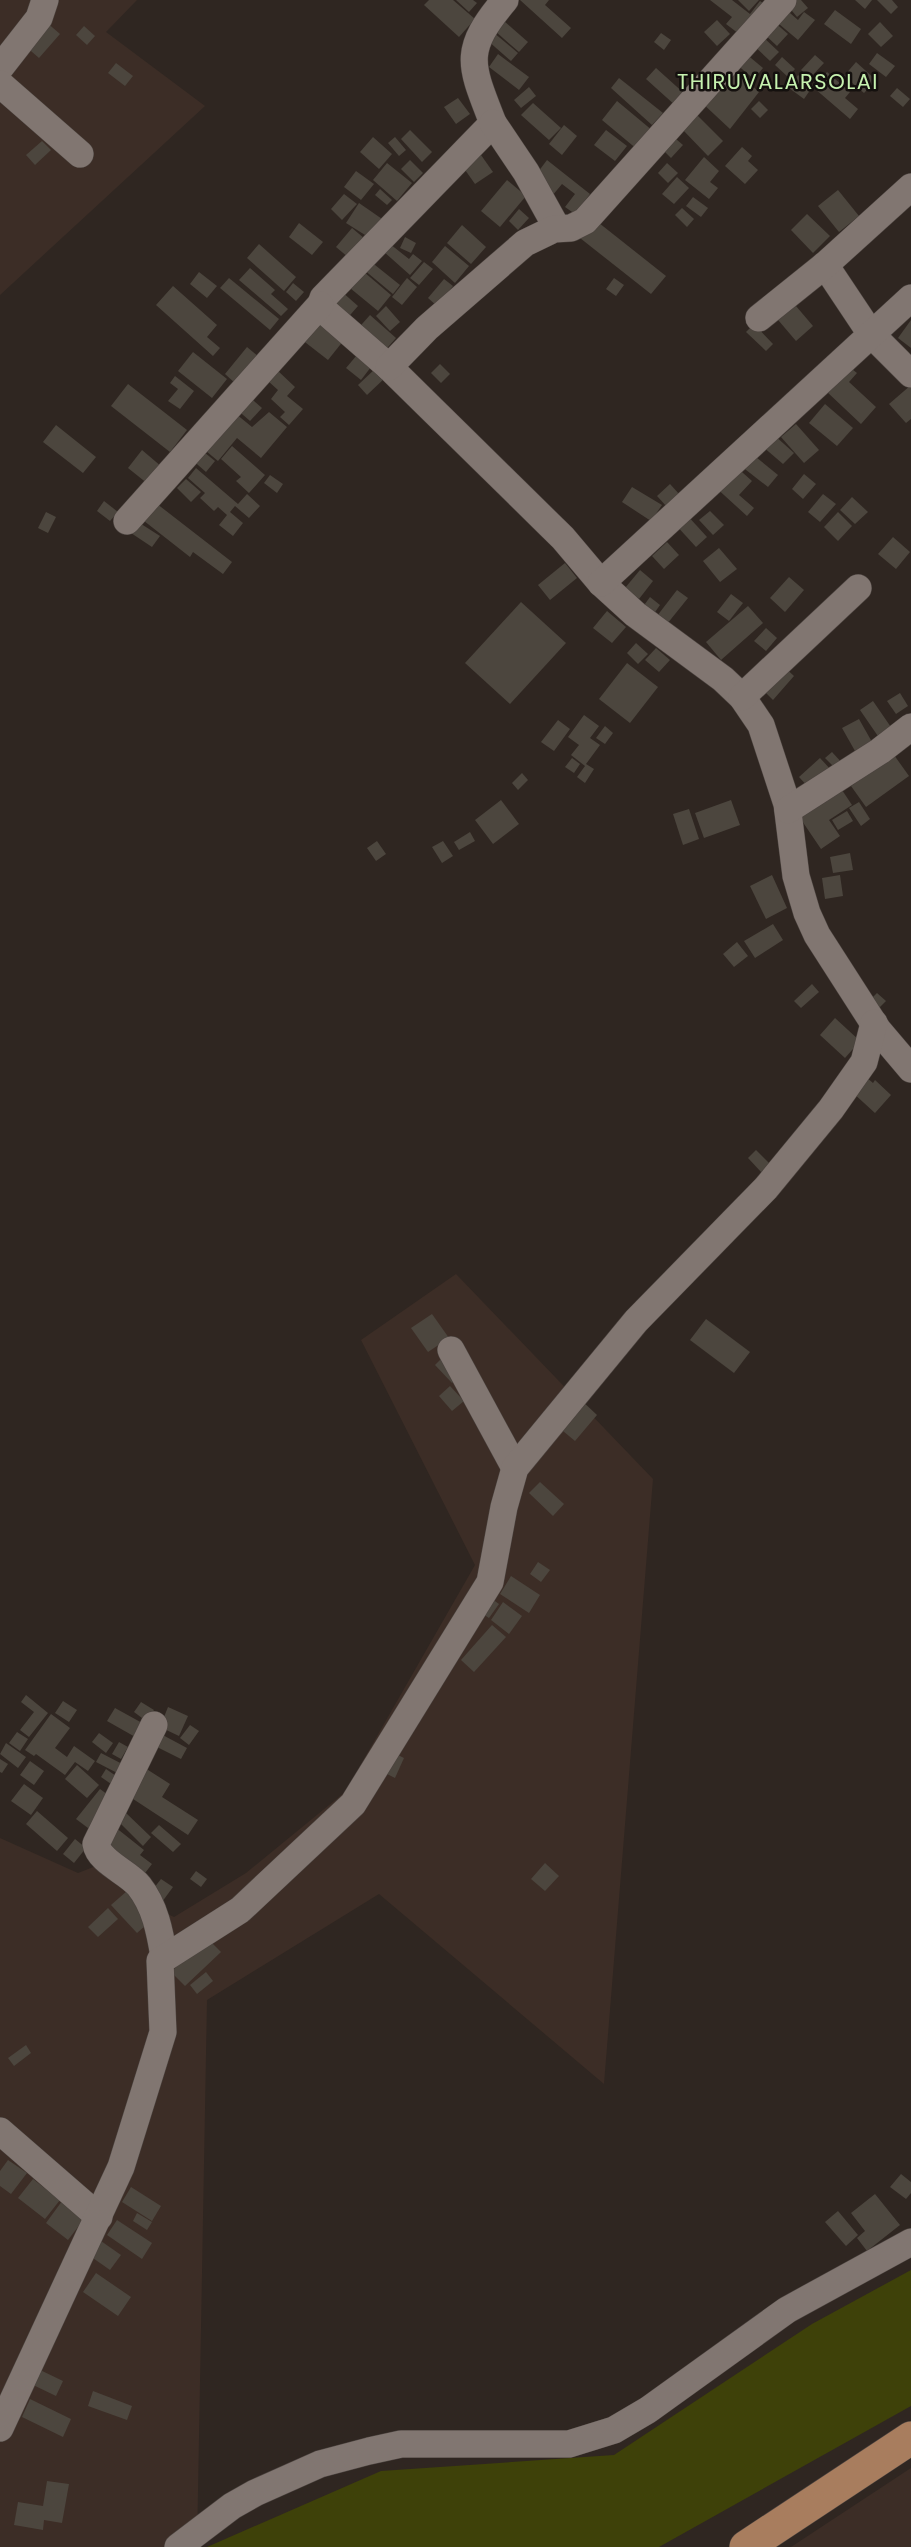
<svg xmlns="http://www.w3.org/2000/svg" width="911" height="2547" font-family="Poppins,sans-serif">
  <rect width="100%" height="100%" fill="#2f2621"/>
  <g fill="#3c2d26">
    <polygon points="0,0 137,0 106,32 205,106 0,295"/>
    <polygon points="456,1274 653,1479 604,2084 379,1894 207,2000 197,2547 0,2547 0,1838 78,1873 101,1864 159,1910 174,1917 246,1873 345,1792 475,1565 361,1340"/>
    <polygon points="911,2468 911,2547 791,2547"/>
  </g>
  <polygon fill="#3e4109" points="911,2270 911,2406 659,2547 207,2547 381,2471 614,2455 812,2324"/>
  <g fill="#4c463e">
    <polygon points="429,0 453,0 475,19 459,37 424,5"/>
    <polygon points="456,0 473,0 477,3 469,12"/>
    <polygon points="520,0 549,0 545,5 571,28 562,38"/>
    <polygon points="710,0 732,0 750,14 760,1 767,6 743,37 726,24 732,17"/>
    <polygon points="738,0 759,0 749,11"/>
    <polygon points="795,0 801,0 808,8 797,17 788,6"/>
    <polygon points="855,0 872,0 865,9"/>
    <polygon points="877,0 892,0 898,7 891,14"/>
    <polygon points="783,7 798,20 804,12 815,20 798,40 772,18"/>
    <polygon points="835,10 861,29 851,44 824,24"/>
    <polygon points="717,20 730,34 717,46 704,32"/>
    <polygon points="45,21 60,34 39,58 24,45"/>
    <polygon points="504,21 528,42 519,52 495,31"/>
    <polygon points="773,21 788,34 777,46 763,33"/>
    <polygon points="880,22 893,36 881,47 868,34"/>
    <polygon points="84,26 95,36 87,45 76,35"/>
    <polygon points="493,32 518,53 511,61 487,40"/>
    <polygon points="661,33 671,40 664,50 654,42"/>
    <polygon points="760,34 779,52 770,61 751,43"/>
    <polygon points="745,53 763,68 754,79 736,64"/>
    <polygon points="877,53 895,66 886,77 869,64"/>
    <polygon points="498,54 529,77 519,90 489,67"/>
    <polygon points="815,55 824,63 810,78 801,70"/>
    <polygon points="782,57 795,69 788,77 775,65"/>
    <polygon points="856,62 876,80 864,93 844,76"/>
    <polygon points="116,63 133,76 125,86 108,73"/>
    <polygon points="656,68 686,95 676,106 646,79"/>
    <polygon points="733,69 759,92 730,129 700,101"/>
    <polygon points="827,72 850,92 845,98 858,109 850,119 814,88"/>
    <polygon points="798,75 813,86 804,99 789,88"/>
    <polygon points="619,78 663,113 652,125 611,88"/>
    <polygon points="529,87 536,96 521,108 514,100"/>
    <polygon points="897,88 910,99 903,107 890,96"/>
    <polygon points="458,98 470,114 456,124 444,107"/>
    <polygon points="617,101 653,131 638,150 602,120"/>
    <polygon points="759,101 768,110 760,118 751,109"/>
    <polygon points="533,103 561,128 549,140 521,115"/>
    <polygon points="697,115 723,141 708,156 682,129"/>
    <polygon points="564,125 577,136 562,155 549,144"/>
    <polygon points="410,130 432,152 422,162 401,139"/>
    <polygon points="606,130 627,146 615,161 594,145"/>
    <polygon points="373,137 392,154 379,169 360,152"/>
    <polygon points="395,137 406,150 399,156 388,143"/>
    <polygon points="676,139 683,145 671,158 665,152"/>
    <polygon points="42,141 51,150 35,165 26,155"/>
    <polygon points="742,147 752,156 748,161 758,170 745,184 725,166"/>
    <polygon points="481,155 493,172 475,184 463,167"/>
    <polygon points="704,157 719,171 710,182 718,188 709,199 685,180"/>
    <polygon points="410,160 423,173 414,182 401,169"/>
    <polygon points="547,160 590,194 575,214 565,207 575,194 562,184 552,196 532,180"/>
    <polygon points="387,163 412,183 397,201 373,180"/>
    <polygon points="667,163 678,173 668,183 658,173"/>
    <polygon points="356,171 374,184 361,200 344,187"/>
    <polygon points="677,177 689,188 674,204 662,194"/>
    <polygon points="507,180 526,196 500,227 481,211"/>
    <polygon points="380,189 392,200 387,205 375,195"/>
    <polygon points="838,190 859,216 839,232 818,206"/>
    <polygon points="344,194 357,204 342,220 331,209"/>
    <polygon points="693,197 708,208 701,217 686,206"/>
    <polygon points="359,203 385,221 373,240 346,223"/>
    <polygon points="682,208 694,219 687,227 675,215"/>
    <polygon points="519,209 529,218 518,230 509,221"/>
    <polygon points="807,214 830,236 813,253 791,230"/>
    <polygon points="594,219 666,276 651,294 580,238"/>
    <polygon points="299,223 323,242 312,255 289,237"/>
    <polygon points="462,225 486,247 471,264 447,243"/>
    <polygon points="352,228 371,244 355,263 336,247"/>
    <polygon points="405,237 416,243 411,253 400,248"/>
    <polygon points="259,244 296,277 284,291 247,258"/>
    <polygon points="390,244 409,259 413,254 422,261 410,275 383,251"/>
    <polygon points="445,246 469,266 455,283 432,262"/>
    <polygon points="370,261 400,285 393,294 363,269"/>
    <polygon points="424,262 433,269 419,285 410,278"/>
    <polygon points="250,268 275,290 271,294 288,309 281,316 239,280"/>
    <polygon points="199,272 217,286 207,298 190,284"/>
    <polygon points="364,272 391,295 378,311 350,288"/>
    <polygon points="229,278 279,319 270,330 220,288"/>
    <polygon points="407,278 417,287 402,305 392,297"/>
    <polygon points="614,278 624,285 616,296 606,289"/>
    <polygon points="444,279 453,286 437,306 428,298"/>
    <polygon points="293,283 304,292 296,301 286,292"/>
    <polygon points="173,286 217,325 207,337 220,348 213,356 156,305"/>
    <polygon points="341,291 358,306 344,322 327,307"/>
    <polygon points="790,299 813,326 796,341 773,314"/>
    <polygon points="386,306 400,322 390,331 376,316"/>
    <polygon points="370,315 396,338 381,355 355,332"/>
    <polygon points="317,319 344,340 328,360 301,339"/>
    <polygon points="911,320 911,348 898,338"/>
    <polygon points="754,324 773,344 766,351 746,332"/>
    <polygon points="247,347 259,357 236,384 225,374"/>
    <polygon points="193,352 227,379 212,398 178,371"/>
    <polygon points="357,355 371,367 361,380 346,368"/>
    <polygon points="440,364 450,374 441,383 431,373"/>
    <polygon points="848,366 857,373 849,382 876,407 861,424 826,391"/>
    <polygon points="377,367 386,377 367,395 358,385"/>
    <polygon points="277,370 295,387 287,396 303,409 289,425 280,417 285,412 271,399 278,390 268,381"/>
    <polygon points="175,376 194,391 180,409 168,401 178,389 170,383"/>
    <polygon points="128,384 187,430 170,452 111,406"/>
    <polygon points="911,385 911,419 906,423 889,404"/>
    <polygon points="246,394 262,408 250,421 234,407"/>
    <polygon points="825,404 853,428 837,446 809,423"/>
    <polygon points="230,409 252,427 269,412 287,427 261,458 237,438 218,461 200,446"/>
    <polygon points="796,424 819,450 804,463 781,437"/>
    <polygon points="56,425 96,457 83,473 43,442"/>
    <polygon points="773,434 794,453 783,464 762,446"/>
    <polygon points="232,446 265,475 249,493 236,481 241,477 221,459"/>
    <polygon points="199,448 215,461 206,472 190,458"/>
    <polygon points="142,450 162,467 148,484 128,468"/>
    <polygon points="751,453 778,475 768,487 741,466"/>
    <polygon points="733,464 752,481 739,495 754,508 747,516 713,485"/>
    <polygon points="196,468 238,504 247,494 260,506 249,518 235,506 230,512 243,523 233,536 219,525 227,515 218,507 214,511 200,498 205,493 188,478"/>
    <polygon points="804,474 816,484 803,499 792,489"/>
    <polygon points="270,475 283,484 277,493 264,483"/>
    <polygon points="186,479 201,492 191,502 177,488"/>
    <polygon points="670,484 680,495 667,507 657,496"/>
    <polygon points="632,487 662,505 651,521 622,502"/>
    <polygon points="823,494 836,504 820,522 808,512"/>
    <polygon points="852,497 868,512 855,524 840,510"/>
    <polygon points="152,500 232,562 223,574 193,552 190,557 139,517"/>
    <polygon points="104,501 118,512 110,521 97,511"/>
    <polygon points="710,511 724,525 713,535 699,520"/>
    <polygon points="46,512 56,517 48,533 38,528"/>
    <polygon points="838,512 852,526 838,541 824,527"/>
    <polygon points="686,514 707,537 696,547 675,524"/>
    <polygon points="135,520 160,536 152,547 128,531"/>
    <polygon points="893,537 910,552 896,569 878,554"/>
    <polygon points="667,542 679,555 664,569 652,556"/>
    <polygon points="719,548 737,569 720,582 703,561"/>
    <polygon points="565,563 577,578 550,600 538,585"/>
    <polygon points="640,570 653,581 639,599 625,588"/>
    <polygon points="789,577 804,590 785,612 770,598"/>
    <polygon points="677,590 688,598 667,624 657,616"/>
    <polygon points="731,594 743,603 729,621 717,612"/>
    <polygon points="650,597 660,605 653,615 642,608"/>
    <polygon points="521,602 566,643 510,704 465,663"/>
    <polygon points="748,606 763,623 721,660 706,642"/>
    <polygon points="607,611 626,627 612,643 593,628"/>
    <polygon points="766,628 777,638 766,651 754,641"/>
    <polygon points="636,643 648,654 638,664 627,653"/>
    <polygon points="656,648 670,660 659,672 645,660"/>
    <polygon points="627,663 658,687 630,723 599,699"/>
    <polygon points="782,665 794,676 773,700 761,688"/>
    <polygon points="900,693 908,706 896,714 887,701"/>
    <polygon points="873,701 895,733 882,742 860,710"/>
    <polygon points="584,715 599,726 590,738 600,745 586,764 594,769 585,783 577,777 585,766 571,755 579,745 568,737"/>
    <polygon points="859,719 872,742 855,751 842,728"/>
    <polygon points="558,720 570,729 554,751 541,742"/>
    <polygon points="605,726 613,733 605,744 596,738"/>
    <polygon points="832,752 843,764 837,770 825,758"/>
    <polygon points="894,755 909,776 866,807 851,786"/>
    <polygon points="572,758 580,764 574,773 565,767"/>
    <polygon points="820,758 832,771 811,790 799,777"/>
    <polygon points="522,773 528,780 518,790 512,783"/>
    <polygon points="840,787 852,805 829,820 840,836 821,849 798,815"/>
    <polygon points="501,800 519,824 493,844 475,820"/>
    <polygon points="731,800 740,825 704,838 695,813"/>
    <polygon points="859,802 870,819 861,826 849,808"/>
    <polygon points="689,809 699,839 683,845 673,814"/>
    <polygon points="847,811 853,821 838,830 832,820"/>
    <polygon points="470,832 475,841 459,850 454,842"/>
    <polygon points="377,841 386,854 376,861 367,848"/>
    <polygon points="443,841 453,856 442,863 432,847"/>
    <polygon points="850,853 853,870 833,873 830,857"/>
    <polygon points="772,875 787,908 766,919 750,886"/>
    <polygon points="840,875 843,896 825,899 822,878"/>
    <polygon points="773,924 783,940 755,958 744,941"/>
    <polygon points="737,942 748,956 734,967 723,954"/>
    <polygon points="812,984 819,992 801,1008 794,1001"/>
    <polygon points="877,993 886,1001 875,1012 866,1004"/>
    <polygon points="835,1018 860,1041 845,1058 820,1035"/>
    <polygon points="866,1077 873,1083 875,1080 891,1095 875,1113 852,1092"/>
    <polygon points="756,1150 771,1165 762,1173 748,1158"/>
    <polygon points="432,1314 449,1338 428,1352 411,1328"/>
    <polygon points="706,1319 750,1352 734,1373 690,1340"/>
    <polygon points="443,1357 460,1376 452,1383 435,1365"/>
    <polygon points="450,1386 464,1401 452,1411 439,1396"/>
    <polygon points="580,1399 597,1415 575,1441 557,1426"/>
    <polygon points="540,1482 564,1504 553,1516 529,1493"/>
    <polygon points="538,1562 550,1570 541,1582 530,1574"/>
    <polygon points="511,1576 540,1595 529,1613 500,1594"/>
    <polygon points="488,1596 499,1604 489,1618 478,1611"/>
    <polygon points="503,1602 522,1616 509,1634 491,1620"/>
    <polygon points="492,1625 506,1637 474,1672 461,1660"/>
    <polygon points="26,1695 48,1713 29,1737 20,1730 34,1712 21,1702"/>
    <polygon points="63,1701 77,1710 69,1722 55,1713"/>
    <polygon points="141,1702 154,1710 146,1721 134,1712"/>
    <polygon points="168,1707 188,1716 179,1736 160,1727"/>
    <polygon points="115,1708 144,1724 137,1738 107,1721"/>
    <polygon points="51,1714 70,1728 55,1748 67,1757 74,1746 95,1761 88,1771 75,1762 65,1775 36,1754 34,1756 25,1750"/>
    <polygon points="190,1725 199,1731 189,1745 180,1738"/>
    <polygon points="17,1732 28,1739 20,1751 9,1743"/>
    <polygon points="99,1733 113,1743 106,1753 92,1742"/>
    <polygon points="159,1733 187,1748 181,1759 153,1745"/>
    <polygon points="119,1742 128,1747 121,1759 112,1754"/>
    <polygon points="6,1743 26,1757 18,1768 0,1754"/>
    <polygon points="101,1753 128,1767 123,1776 96,1762"/>
    <polygon points="394,1753 404,1758 395,1778 385,1773"/>
    <polygon points="0,1759 8,1764 2,1773 0,1772"/>
    <polygon points="30,1761 44,1771 34,1785 20,1775"/>
    <polygon points="77,1765 99,1785 87,1798 65,1779"/>
    <polygon points="145,1768 170,1784 162,1797 198,1820 188,1835 127,1795"/>
    <polygon points="106,1769 119,1778 114,1786 101,1777"/>
    <polygon points="24,1784 43,1798 31,1815 11,1801"/>
    <polygon points="100,1789 115,1800 92,1831 76,1819"/>
    <polygon points="37,1811 68,1838 57,1851 26,1824"/>
    <polygon points="125,1812 151,1837 143,1846 117,1820"/>
    <polygon points="159,1825 181,1844 173,1852 151,1833"/>
    <polygon points="115,1827 144,1850 140,1855 152,1864 142,1877 101,1846"/>
    <polygon points="75,1839 86,1848 74,1863 63,1854"/>
    <polygon points="545,1863 559,1876 545,1891 531,1879"/>
    <polygon points="196,1871 207,1879 201,1887 190,1879"/>
    <polygon points="161,1879 173,1887 162,1902 150,1893"/>
    <polygon points="127,1891 153,1919 137,1933 111,1905"/>
    <polygon points="108,1908 118,1919 98,1937 88,1927"/>
    <polygon points="206,1937 221,1952 185,1986 171,1972"/>
    <polygon points="206,1972 213,1981 197,1994 190,1985"/>
    <polygon points="26,2045 31,2053 14,2066 8,2058"/>
    <polygon points="8,2160 27,2173 11,2194 0,2186 0,2171"/>
    <polygon points="901,2174 911,2182 911,2193 906,2199 890,2187"/>
    <polygon points="33,2179 60,2200 45,2219 18,2198"/>
    <polygon points="131,2187 161,2206 152,2221 122,2202"/>
    <polygon points="875,2194 900,2225 867,2251 857,2238 865,2231 851,2213"/>
    <polygon points="65,2197 88,2214 68,2240 46,2223"/>
    <polygon points="838,2211 858,2235 846,2246 825,2222"/>
    <polygon points="137,2213 152,2222 147,2230 133,2221"/>
    <polygon points="117,2220 152,2243 142,2259 107,2235"/>
    <polygon points="101,2241 121,2255 110,2270 90,2256"/>
    <polygon points="96,2273 131,2297 118,2316 83,2292"/>
    <polygon points="36,2368 63,2381 56,2396 29,2383"/>
    <polygon points="93,2391 132,2406 127,2420 88,2406"/>
    <polygon points="30,2399 71,2419 63,2437 22,2417"/>
    <polygon points="47,2481 69,2484 62,2523 44,2520 43,2530 14,2525 18,2502 43,2506"/>
  </g>
  <g fill="none" stroke-linecap="round" stroke-linejoin="round">
    <g stroke="#4b433f" stroke-width="28">
      <g id="minor">
        <path d="M 505,0 C 462,51 470,64 493,123 L 323,298 L 320,307 L 389,367 L 563,538 L 601,583 L 635,614 L 723,679 L 742,697 L 761,725 L 787,804 L 796,876 L 807,913 L 817,935 L 878,1030 L 911,1069"/>
        <polyline points="0,68 39,18 45,0"/>
        <polyline points="0,84 80,154"/>
        <polyline points="493,123 526,172 557,228"/>
        <polyline points="825,265 871,334 911,374"/>
        <polyline points="759,318 825,265 911,187"/>
        <polyline points="389,367 427,328 525,243 554,229 571,228 585,221 783,0"/>
        <polyline points="127,521 320,305"/>
        <polyline points="601,583 911,298"/>
        <polyline points="742,697 858,588"/>
        <polyline points="788,810 880,751 911,727"/>
        <polyline points="451,1350 515,1468"/>
        <path d="M 154,1725 L 96,1844 C 99,1862 128,1872 139,1886 C 155,1906 160,1932 164,1957"/>
        <polyline points="0,2131 99,2217"/>
        <polyline points="0,2428 121,2167 163,2032 160,1961 240,1910 353,1804 490,1582 504,1507 515,1468 636,1321 766,1188 831,1109 864,1062 874,1023"/>
        <polyline points="178,2547 232,2506 255,2493 320,2464 369,2451 401,2444 569,2444 614,2430 648,2410 787,2310 911,2242"/>
      </g>
    </g>
    <g stroke="#4b433f" stroke-width="34">
      <polyline id="major" points="746,2547 911,2438"/>
    </g>
    <use href="#minor" stroke="#817671" stroke-width="27"/>
    <use href="#major" stroke="#a87d5e" stroke-width="33"/>
  </g>
  <g text-anchor="middle" dominant-baseline="central" stroke-width="5" stroke-linejoin="round" paint-order="stroke">
    <g font-size="21" letter-spacing="1.5" fill="#c6f2af" stroke="#14100e">
      <text x="778" y="81">THIRUVALARSOLAI</text>
    </g>
  </g>
</svg>
